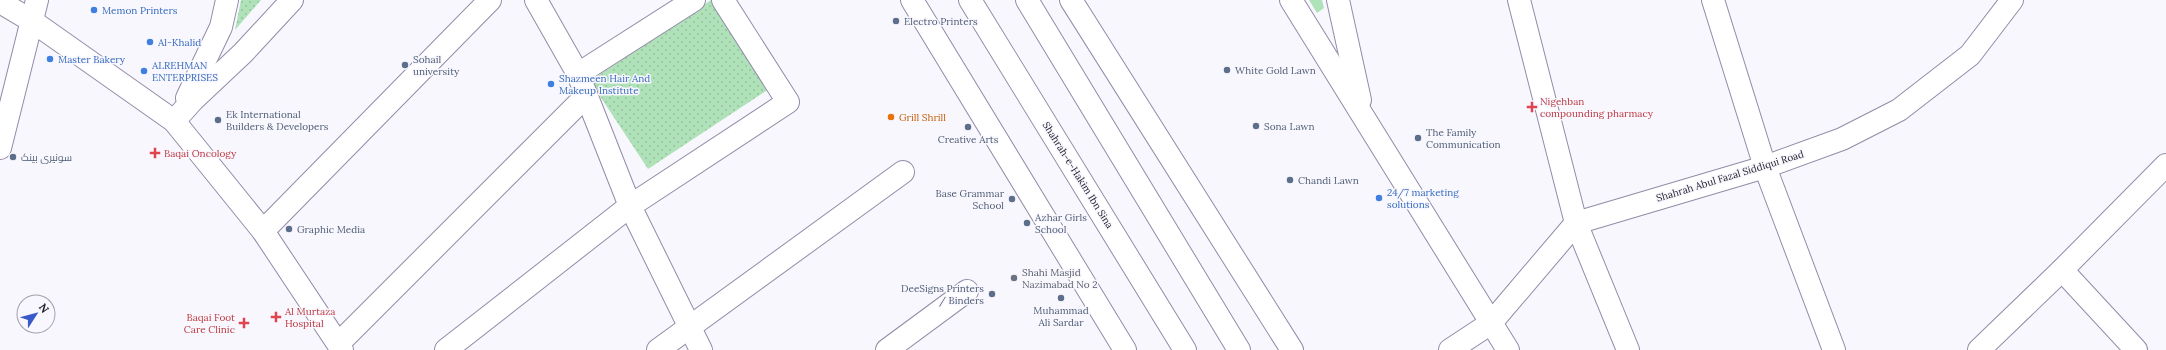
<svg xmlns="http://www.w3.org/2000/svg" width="2166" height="350" font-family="Lora,Cairo,serif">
  <defs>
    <pattern id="park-dots" width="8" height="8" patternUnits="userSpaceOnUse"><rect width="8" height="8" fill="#afe2b8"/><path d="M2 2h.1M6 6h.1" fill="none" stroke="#96c19e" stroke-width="1.8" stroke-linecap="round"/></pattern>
  </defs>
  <rect width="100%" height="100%" fill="#f9f7fe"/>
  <polygon fill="#afe2b8" points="1309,0 1322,0 1324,8 1317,13"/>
  <g fill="url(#park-dots)">
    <polygon points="241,0 261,0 235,30"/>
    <polygon points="711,0 769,89 648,169 590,81"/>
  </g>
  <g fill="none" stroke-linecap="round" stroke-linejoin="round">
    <g stroke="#938ba8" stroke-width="24">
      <g id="minor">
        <polyline points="536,0 578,74 630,206 701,350"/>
        <polyline points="912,0 1125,350"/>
        <polyline points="1071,0 1292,350"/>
        <polyline points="1291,0 1508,350"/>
        <polyline points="1338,0 1360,100"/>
        <polyline points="1519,0 1576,223 1628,350"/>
        <polyline points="1713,0 1765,167 1834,350"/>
        <polyline points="0,2 32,21 174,121 263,231 342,350"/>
        <polyline points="578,74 694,0"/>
        <polyline points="187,98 221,27 227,0"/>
        <polyline points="174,121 193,100 243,53 292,0"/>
        <polyline points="0,148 37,0"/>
        <polyline points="263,231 490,0"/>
        <polyline points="2062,270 2136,350"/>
        <polyline points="339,343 586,96"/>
        <polyline points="446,350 630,206 788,102 723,0"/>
        <polyline points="658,350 903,172"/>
        <polyline points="887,350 967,291"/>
        <polyline points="1450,350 1491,323 1576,223 1765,167 1842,139 1899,110 1970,55 2012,0"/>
        <polyline points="1979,350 2062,270 2166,165"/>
      </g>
    </g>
    <g stroke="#938ba8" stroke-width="24">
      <g id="highway">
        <polyline points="970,0 1185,350"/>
        <polyline points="1027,0 1239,350"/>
      </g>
    </g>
    <use href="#minor" stroke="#fff" stroke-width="22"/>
    <use href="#highway" stroke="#fff" stroke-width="22"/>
  </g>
  <g fill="#3f7fe0" stroke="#f9f7fe" stroke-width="1.5">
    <circle cx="94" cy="10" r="4"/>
    <circle cx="150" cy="42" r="4"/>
    <circle cx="50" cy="59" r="4"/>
    <circle cx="144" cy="71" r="4"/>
    <circle cx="551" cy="84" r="4"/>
    <circle cx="1379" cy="198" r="4"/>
  </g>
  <g fill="#5c6f8a" stroke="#f9f7fe" stroke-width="1.5">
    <circle cx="896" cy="21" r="4"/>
    <circle cx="405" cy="65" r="4"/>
    <circle cx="1227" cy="70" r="4"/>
    <circle cx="218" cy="120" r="4"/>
    <circle cx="1256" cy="126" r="4"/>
    <circle cx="968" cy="127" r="4"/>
    <circle cx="1418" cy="138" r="4"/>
    <circle cx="13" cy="157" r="4"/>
    <circle cx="1290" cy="180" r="4"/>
    <circle cx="1012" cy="199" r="4"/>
    <circle cx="1027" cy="223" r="4"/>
    <circle cx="289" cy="229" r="4"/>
    <circle cx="992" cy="294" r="4"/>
    <circle cx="1061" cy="298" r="4"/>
  </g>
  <g fill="#e0444e" stroke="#f9f7fe" stroke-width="1.5">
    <path d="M1530 101h4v4h4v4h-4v4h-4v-4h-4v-4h4z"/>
    <path d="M153 147h4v4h4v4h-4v4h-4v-4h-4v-4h4z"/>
    <path d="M274 311h4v4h4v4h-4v4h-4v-4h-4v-4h4z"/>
    <path d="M242 317h4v4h4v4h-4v4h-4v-4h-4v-4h4z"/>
  </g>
  <circle fill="#e8710a" stroke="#f9f7fe" stroke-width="1.5" cx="891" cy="117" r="4"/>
  <circle fill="#6b7280" stroke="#f9f7fe" stroke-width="1.5" cx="1014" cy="278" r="4"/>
  <g text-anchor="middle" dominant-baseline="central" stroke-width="3" stroke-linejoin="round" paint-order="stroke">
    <g font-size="10" fill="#366cbe" stroke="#f9f7fe" text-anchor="start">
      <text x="102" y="10">Memon Printers</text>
      <text x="158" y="42">Al-Khalid</text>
      <text x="58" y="59">Master Bakery</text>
      <text x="152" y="65">ALREHMAN<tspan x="152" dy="12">ENTERPRISES</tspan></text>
      <text x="559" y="78">Shazmeen Hair And<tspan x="559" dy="12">Makeup Institute</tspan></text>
      <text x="1387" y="192">24/7 marketing<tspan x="1387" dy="12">solutions</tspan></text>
    </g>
    <g font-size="10" fill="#4e5e75" stroke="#f9f7fe" text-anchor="start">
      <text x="904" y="21">Electro Printers</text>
      <text x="413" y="59">Sohail<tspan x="413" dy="12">university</tspan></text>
      <text x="1235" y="70">White Gold Lawn</text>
      <text x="226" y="114">Ek International<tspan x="226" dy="12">Builders &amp; Developers</tspan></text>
      <text x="1264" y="126">Sona Lawn</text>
      <text x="1426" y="132">The Family<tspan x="1426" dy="12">Communication</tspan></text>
      <text x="968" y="139" text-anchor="middle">Creative Arts</text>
      <text x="21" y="157">سونیری بینک</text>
      <text x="1298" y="180">Chandi Lawn</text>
      <text x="1004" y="193" text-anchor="end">Base Grammar<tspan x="1004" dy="12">School</tspan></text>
      <text x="1035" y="217">Azhar Girls<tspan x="1035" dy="12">School</tspan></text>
      <text x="297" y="229">Graphic Media</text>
      <text x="984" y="288" text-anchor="end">DeeSigns Printers<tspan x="984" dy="12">/ Binders</tspan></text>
      <text x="1061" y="310" text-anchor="middle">Muhammad<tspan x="1061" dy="12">Ali Sardar</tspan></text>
    </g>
    <g font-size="10" fill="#be3a42" stroke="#f9f7fe" text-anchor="start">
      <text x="1540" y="101">Nigehban<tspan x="1540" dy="12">compounding pharmacy</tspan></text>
      <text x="164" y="153">Baqai Oncology</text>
      <text x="285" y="311">Al Murtaza<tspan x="285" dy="12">Hospital</tspan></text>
      <text x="235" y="317" text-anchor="end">Baqai Foot<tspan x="235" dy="12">Care Clinic</tspan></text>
    </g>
    <g font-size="10" fill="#c56008" stroke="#f9f7fe" text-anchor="start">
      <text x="899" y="117">Grill Shrill</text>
    </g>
    <g font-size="10" fill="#211e29" stroke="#f9f7fe">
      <text transform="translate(1078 175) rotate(58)">Shahrah-e-Hakim Ibn Sina</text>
      <text transform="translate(1730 176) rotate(-17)">Shahrah Abul Fazal Siddiqui Road</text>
    </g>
    <g font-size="10" fill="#5b616d" stroke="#f9f7fe" text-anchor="start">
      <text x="1022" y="272">Shahi Masjid<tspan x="1022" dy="12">Nazimabad No 2</tspan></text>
    </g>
  </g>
  <g transform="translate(36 314) rotate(54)"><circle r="19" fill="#f9f7fe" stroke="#a3a0a9"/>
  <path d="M0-3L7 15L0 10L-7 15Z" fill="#3959cb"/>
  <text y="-6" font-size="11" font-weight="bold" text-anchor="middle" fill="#211e29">N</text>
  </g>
</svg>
